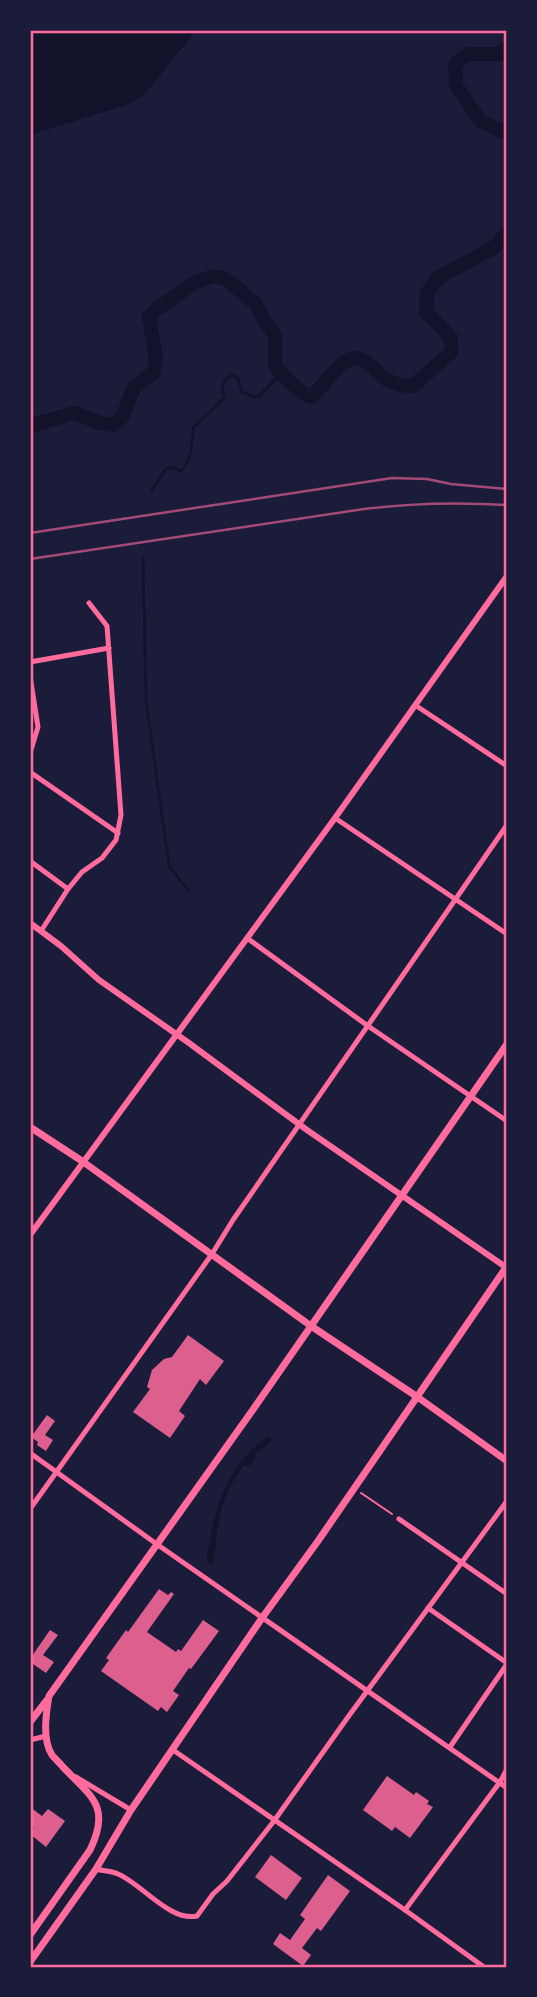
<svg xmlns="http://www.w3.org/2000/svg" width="537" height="1997" font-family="'DejaVu Sans',sans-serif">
  <rect width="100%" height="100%" fill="#1b1b3a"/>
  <g fill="#12122b">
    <polygon points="30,30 192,30 191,37 144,95 129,104 30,135"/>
    <path d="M 268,1436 L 273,1439 L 256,1454 L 251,1465 L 243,1466 C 220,1496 218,1523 214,1559 L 211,1564 L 207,1561 C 212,1512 226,1467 268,1436 Z"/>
  </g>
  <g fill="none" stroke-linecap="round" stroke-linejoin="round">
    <g stroke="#12122b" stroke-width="2.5">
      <path d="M 152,490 L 165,470 L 171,467 L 181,471 C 191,461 193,442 193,428 L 225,397 L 222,389 L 225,380 L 231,375 L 237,376 L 242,392 L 253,397 L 259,396 L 281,374"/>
      <polyline points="143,558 146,700 169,866 189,891"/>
    </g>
    <g stroke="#12122b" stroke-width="14">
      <polyline points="507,49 499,54 468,54 455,64 456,86 481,121 507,134"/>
      <path d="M 30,426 L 74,413 L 100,423 L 114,425 L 123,416 L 134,387 L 153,373 L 156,359 L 149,317 L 154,311 L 194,283 L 213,276 L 226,279 L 256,304 L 264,321 L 275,335 L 275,365 L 281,374 L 304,394 L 312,397 C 323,385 335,368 348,360 C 363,352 375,372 386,379 C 395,385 402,386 413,386 L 451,352 L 451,338 L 426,312 L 427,293 L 439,277 L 493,248 L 507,233"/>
    </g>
  </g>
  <g fill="#dd5f8e">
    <polygon points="188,1335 224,1361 206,1385 200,1379 179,1411 185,1416 170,1438 133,1412 150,1389 147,1387 152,1370 164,1359 172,1357"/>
    <polygon points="47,1415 55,1421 45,1435 53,1440 46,1451 37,1445 38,1442 31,1437"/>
    <polygon points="159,1589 168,1595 171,1592 174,1594 147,1632 176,1652 178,1649 181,1651 203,1620 219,1631 191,1669 189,1668 173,1691 179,1695 167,1712 161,1707 158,1711 101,1671 109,1660 106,1658 126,1630 128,1632"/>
    <polygon points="50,1630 58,1635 43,1655 54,1662 46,1673 30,1662 30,1659"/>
    <polygon points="387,1776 414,1795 416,1792 429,1801 427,1804 433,1807 410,1838 395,1827 392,1831 363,1810"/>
    <polygon points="30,1807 42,1816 48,1809 65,1821 46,1847 30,1834 34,1828 30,1825"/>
    <polygon points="271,1855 302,1878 286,1900 255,1877"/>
    <polygon points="328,1875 350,1891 321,1931 317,1928 302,1948 311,1955 303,1966 273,1944 280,1933 290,1940 305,1919 300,1915"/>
  </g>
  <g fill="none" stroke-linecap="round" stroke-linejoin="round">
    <polyline stroke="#ff6b9d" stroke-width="2" points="361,1493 392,1514"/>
    <g stroke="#ff6b9d" stroke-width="5">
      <polyline points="30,662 109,648"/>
      <polyline points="30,676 38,727 30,753"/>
      <polyline points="415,705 507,766"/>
      <polyline points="30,772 118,833"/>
      <polyline points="335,818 507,934"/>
      <polyline points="30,861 68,889"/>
      <polyline points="41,931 68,889 82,872 102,858 116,840 121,815 107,626 89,603"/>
      <polyline points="247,938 368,1026 507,1121"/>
      <polyline points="30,1453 158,1545 507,1788"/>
      <polyline points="30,1509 212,1254 233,1220 507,825"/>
      <polyline points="399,1519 507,1594"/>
      <polyline points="428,1608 507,1663"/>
      <polyline points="30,1740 46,1736"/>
      <polyline points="450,1747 507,1664"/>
      <polyline points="173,1750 405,1910 484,1967"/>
      <polyline points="76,1777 131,1810"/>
      <path d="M 96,1869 C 103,1871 112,1871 118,1874 C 142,1884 170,1922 197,1916 L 213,1894 L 227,1881 L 274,1821 L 348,1717 L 507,1501"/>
      <polyline points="405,1910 500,1782 507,1769"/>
    </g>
    <g stroke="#ff6b9d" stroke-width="6">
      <polyline points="30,923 61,946 99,980 189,1043 307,1130 507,1268"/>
      <polyline points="30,1235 335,818 507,576"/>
    </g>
    <g stroke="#ff6b9d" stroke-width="7">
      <polyline points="30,1127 82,1161 311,1326 416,1396 507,1461"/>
      <polyline points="30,1722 47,1700"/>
      <path d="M 30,1935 L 90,1850 C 111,1807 92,1797 63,1767 C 60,1763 55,1759 52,1755 C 42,1739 46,1714 49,1696 L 252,1411 L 507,1044"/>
      <polyline points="30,1962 96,1869 131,1810 262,1618 318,1541 507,1266"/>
    </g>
    <g stroke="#a44b75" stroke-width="2.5">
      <polyline points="30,533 392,478 427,479 451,484 507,489"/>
      <path d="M 30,559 L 364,509 C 412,503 459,502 507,505"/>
    </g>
  </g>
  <rect width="537" height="1997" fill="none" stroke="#1b1b3a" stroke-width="63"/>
  <rect x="32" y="32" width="473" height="1934" fill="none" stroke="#ff6b9d" stroke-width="2.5"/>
</svg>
